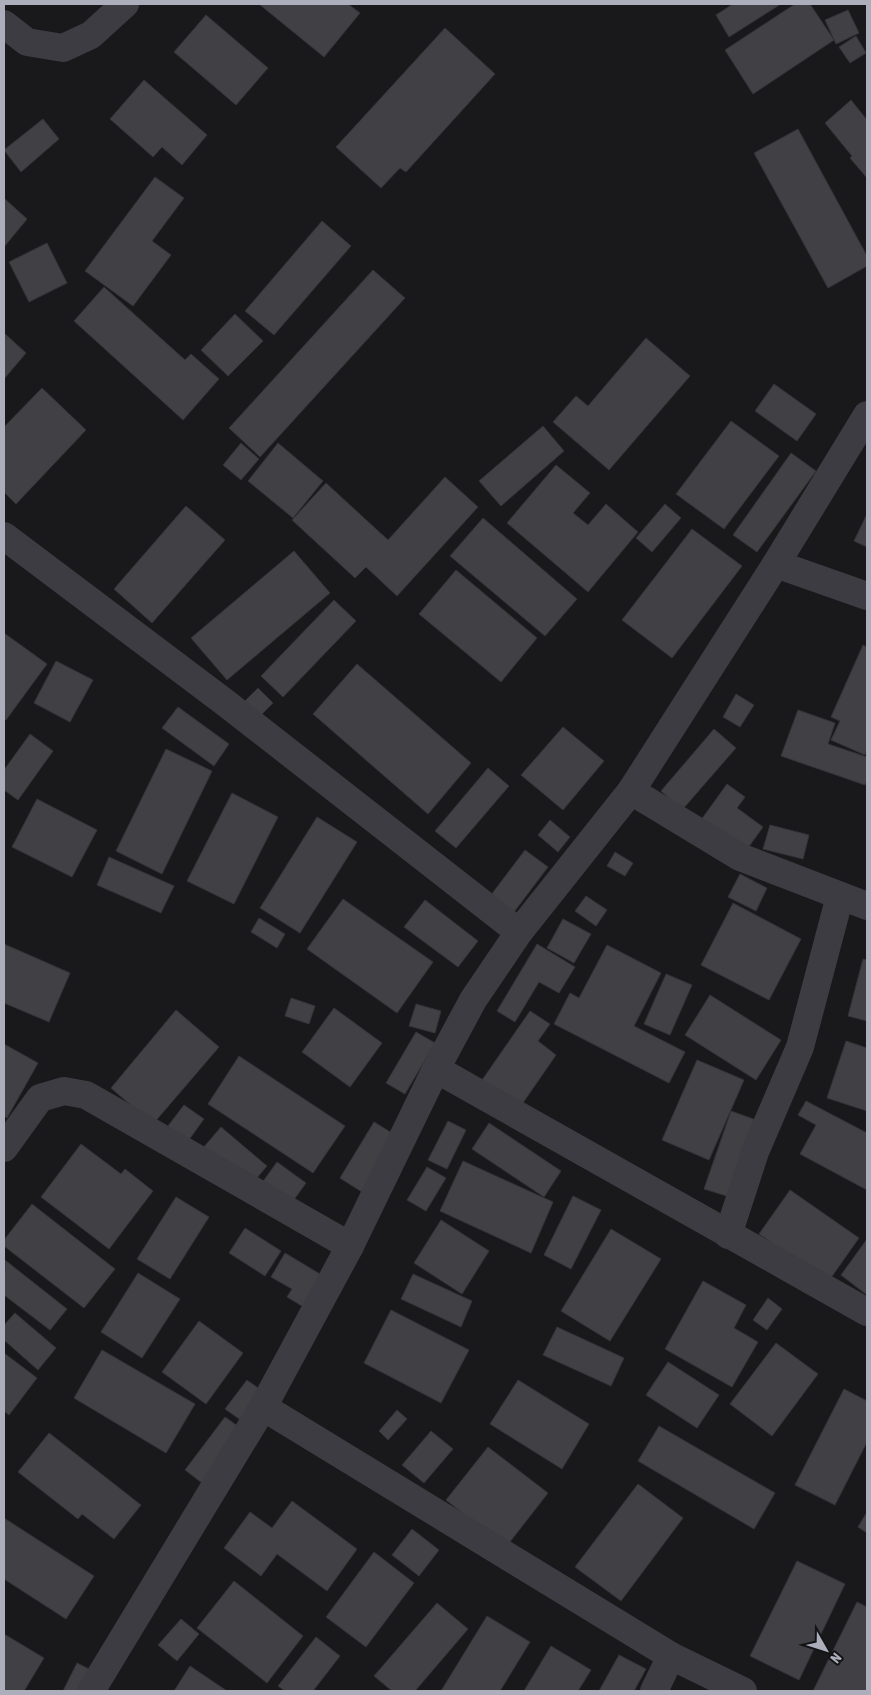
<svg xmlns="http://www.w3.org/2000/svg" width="871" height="1695" font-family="'Asap Condensed',sans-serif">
  <rect width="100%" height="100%" fill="#19191b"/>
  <g fill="#414145" stroke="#343337">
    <polygon points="259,4 348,4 360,13 324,57"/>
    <polygon points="733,4 781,4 729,37 716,15"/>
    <polygon points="795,4 810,4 834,40 753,94 725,50"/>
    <polygon points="848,10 859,33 836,44 825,20"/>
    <polygon points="206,15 268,68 236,105 174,52"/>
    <polygon points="445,28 495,74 406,172 400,168 381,188 336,147"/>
    <polygon points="856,36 866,53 850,63 839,47"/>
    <polygon points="144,80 207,135 182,165 162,147 153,157 110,119"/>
    <polygon points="851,100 867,120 867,178 850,158 852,156 825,123"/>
    <polygon points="43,119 59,139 21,172 4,150"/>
    <polygon points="798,129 867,256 867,266 828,288 754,153"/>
    <polygon points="155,177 184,198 152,241 171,255 133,306 85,271"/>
    <polygon points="5,199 27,219 4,247 4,201"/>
    <polygon points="322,221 351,246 274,335 245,311"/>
    <polygon points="47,243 67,283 29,302 9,262"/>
    <polygon points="373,270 405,298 260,457 229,428"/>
    <polygon points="104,287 185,360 191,354 219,379 183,420 74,321"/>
    <polygon points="235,314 263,341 228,376 201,350"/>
    <polygon points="4,333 26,353 4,379"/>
    <polygon points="646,338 690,376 609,470 553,422 576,396 588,406"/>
    <polygon points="774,384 816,414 797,441 755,411"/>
    <polygon points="42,388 86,430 16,504 4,492 4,427"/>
    <polygon points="731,421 779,456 724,529 676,494"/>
    <polygon points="543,426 564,451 501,506 479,481"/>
    <polygon points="241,443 259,459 241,480 223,465"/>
    <polygon points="278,443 323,481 293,518 248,481"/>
    <polygon points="791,453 816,471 757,552 733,535"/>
    <polygon points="556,465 590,493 573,513 588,525 606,504 638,532 588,592 507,523"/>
    <polygon points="445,477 478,507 397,596 366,567 355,578 292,520 326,483 388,540"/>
    <polygon points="665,504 681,518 652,552 636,538"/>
    <polygon points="186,506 225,540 152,623 114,589"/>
    <polygon points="867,514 867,547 854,541"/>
    <polygon points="483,518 577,599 545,636 450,556"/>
    <polygon points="692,529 742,566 672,658 622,620"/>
    <polygon points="294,551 330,593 227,680 191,638"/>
    <polygon points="456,570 537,638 501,682 419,614"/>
    <polygon points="334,600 356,621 283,697 261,676"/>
    <polygon points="4,633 47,664 6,720 4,718"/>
    <polygon points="863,645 867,647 867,749 865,755 831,740 840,721 831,717"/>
    <polygon points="56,661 93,680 70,722 34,703"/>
    <polygon points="357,664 471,763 428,814 313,714"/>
    <polygon points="258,688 273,703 256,720 241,705"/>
    <polygon points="736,694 754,705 740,727 723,717"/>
    <polygon points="178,707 229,744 214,766 162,728"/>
    <polygon points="798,710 835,723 828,744 867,757 867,779 865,785 781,756"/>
    <polygon points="563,727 604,761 563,810 521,775"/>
    <polygon points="714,729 736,748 682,810 661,791"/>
    <polygon points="30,734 53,751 18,800 4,790 4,770"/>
    <polygon points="166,749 212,771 162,874 116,851"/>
    <polygon points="488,768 509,786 456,848 435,831"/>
    <polygon points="727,784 745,797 737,808 763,827 745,852 701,820"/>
    <polygon points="232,793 278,817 234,904 187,881"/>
    <polygon points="37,799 97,830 72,877 12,847"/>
    <polygon points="317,817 357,842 300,933 260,908"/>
    <polygon points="550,820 570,837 558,852 538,835"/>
    <polygon points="770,825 809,835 803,859 763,849"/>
    <polygon points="525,850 548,867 511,916 488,899"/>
    <polygon points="615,852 633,863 625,876 607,866"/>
    <polygon points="109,857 174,886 161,913 97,885"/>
    <polygon points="740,874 767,888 756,911 728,897"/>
    <polygon points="586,896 607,910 596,926 575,911"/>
    <polygon points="343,899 433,962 397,1013 307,949"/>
    <polygon points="425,900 478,941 458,967 404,927"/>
    <polygon points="733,903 801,939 769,1000 701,965"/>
    <polygon points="259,918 285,934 277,948 251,932"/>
    <polygon points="563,919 591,934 574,963 547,948"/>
    <polygon points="4,944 70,973 49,1022 4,1003"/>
    <polygon points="537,944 575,967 559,993 539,982 515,1022 497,1011"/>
    <polygon points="607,945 661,973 634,1026 685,1052 669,1083 554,1024 570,993 579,998"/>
    <polygon points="863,959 867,960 867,1021 848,1016"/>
    <polygon points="666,974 692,985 670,1035 644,1024"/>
    <polygon points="710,995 781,1040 756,1080 685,1035"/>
    <polygon points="291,998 315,1006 309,1024 285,1016"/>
    <polygon points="416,1004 441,1011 435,1033 409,1026"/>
    <polygon points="334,1008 382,1043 350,1087 302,1052"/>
    <polygon points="176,1010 219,1047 153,1124 111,1088"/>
    <polygon points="530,1011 550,1024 538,1041 556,1055 518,1110 480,1083"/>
    <polygon points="416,1032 435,1043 405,1094 386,1083"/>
    <polygon points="846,1041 867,1048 867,1111 827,1098"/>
    <polygon points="4,1044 38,1063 7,1118 4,1116"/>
    <polygon points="239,1056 345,1126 313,1173 208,1104"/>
    <polygon points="697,1060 744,1080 709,1160 662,1140"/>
    <polygon points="806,1101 867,1133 867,1190 800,1154 816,1125 798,1115"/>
    <polygon points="184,1105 204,1119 188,1141 168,1126"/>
    <polygon points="731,1111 756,1120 730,1197 704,1189"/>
    <polygon points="448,1121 466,1130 447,1169 428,1160"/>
    <polygon points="374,1122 397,1136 362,1192 340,1178"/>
    <polygon points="489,1123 561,1171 544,1197 472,1149"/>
    <polygon points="221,1127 267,1166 249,1187 203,1148"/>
    <polygon points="81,1144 121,1174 125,1169 153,1191 109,1249 41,1197"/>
    <polygon points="463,1161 553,1202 531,1253 440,1211"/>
    <polygon points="277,1162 306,1183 288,1208 259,1187"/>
    <polygon points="427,1167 446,1178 426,1211 407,1200"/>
    <polygon points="790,1190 859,1238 828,1282 759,1234"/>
    <polygon points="573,1196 601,1210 571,1269 544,1255"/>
    <polygon points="176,1197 209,1217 170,1279 137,1259"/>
    <polygon points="32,1204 115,1269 84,1308 4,1246 4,1240"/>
    <polygon points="441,1220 489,1251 462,1294 414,1263"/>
    <polygon points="245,1228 281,1251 265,1276 229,1253"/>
    <polygon points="611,1229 661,1259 610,1341 561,1311"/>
    <polygon points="867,1239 867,1295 841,1275"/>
    <polygon points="285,1253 325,1277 307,1309 287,1297 292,1289 271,1277"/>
    <polygon points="5,1260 67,1309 50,1330 4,1295"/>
    <polygon points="138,1273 180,1299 142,1358 101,1332"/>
    <polygon points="413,1274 472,1301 461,1327 401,1299"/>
    <polygon points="703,1281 746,1305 734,1328 758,1342 732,1387 665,1349"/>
    <polygon points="768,1298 782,1309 767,1330 753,1320"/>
    <polygon points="391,1310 469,1350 441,1403 364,1363"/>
    <polygon points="15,1313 56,1348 38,1370 4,1340 4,1325"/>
    <polygon points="199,1321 243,1353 206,1404 162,1372"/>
    <polygon points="557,1327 624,1358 611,1386 543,1355"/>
    <polygon points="776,1343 818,1374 772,1436 730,1404"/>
    <polygon points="102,1350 195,1404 166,1453 74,1398"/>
    <polygon points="4,1353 37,1378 9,1415 4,1411"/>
    <polygon points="668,1362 719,1395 697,1428 646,1395"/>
    <polygon points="247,1380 265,1393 245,1423 225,1409"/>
    <polygon points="518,1380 589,1424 562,1469 490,1424"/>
    <polygon points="844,1389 867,1401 867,1442 835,1505 795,1485"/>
    <polygon points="397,1410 407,1419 388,1440 379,1431"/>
    <polygon points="225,1417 246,1432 206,1486 185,1470"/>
    <polygon points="659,1426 775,1493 754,1529 638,1461"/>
    <polygon points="431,1431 453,1449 424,1483 402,1465"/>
    <polygon points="49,1433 141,1505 114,1539 82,1514 78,1519 18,1472"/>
    <polygon points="488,1447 548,1493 506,1547 446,1500"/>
    <polygon points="638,1484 683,1518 621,1601 575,1567"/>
    <polygon points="292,1501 357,1549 327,1591 277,1554 261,1576 224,1548 250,1512 272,1528"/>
    <polygon points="867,1512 867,1533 858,1527"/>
    <polygon points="4,1518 94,1576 66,1619 4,1579"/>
    <polygon points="412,1529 439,1550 419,1576 392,1555"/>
    <polygon points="374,1552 414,1583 366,1647 326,1617"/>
    <polygon points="797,1561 845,1584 799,1680 750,1656"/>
    <polygon points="234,1581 303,1636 267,1683 197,1628"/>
    <polygon points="857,1602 867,1607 867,1691 813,1691"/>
    <polygon points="437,1603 468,1629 415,1691 392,1691 374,1676"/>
    <polygon points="487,1616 530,1642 500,1691 441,1691"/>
    <polygon points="181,1619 199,1634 177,1661 158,1645"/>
    <polygon points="4,1634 44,1658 24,1691 4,1691"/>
    <polygon points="316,1637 340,1656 313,1691 285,1691 278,1686"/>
    <polygon points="551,1646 591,1670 578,1691 524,1691"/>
    <polygon points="619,1655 646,1669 634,1691 599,1691"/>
    <polygon points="77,1663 93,1671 82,1691 63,1691"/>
    <polygon points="190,1666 227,1691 174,1691"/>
  </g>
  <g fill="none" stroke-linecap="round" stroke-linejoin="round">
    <g stroke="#3c3c42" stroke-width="28">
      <polyline points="4,24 27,42 63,48 91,35 125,4"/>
      <polyline points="4,536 227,704 519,932"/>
      <polyline points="776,564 867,596"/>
      <polyline points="631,791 740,857 867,906"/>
      <polyline points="436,1069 867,1312"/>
      <polyline points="4,1148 40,1098 64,1091 86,1095 350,1246"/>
      <polyline points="728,1235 755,1152 800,1047 840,896"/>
      <polyline points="263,1407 671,1656 743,1691"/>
      <polyline points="91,1691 263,1407 350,1246 436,1069 473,1000 519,932 631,791 776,564 867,415"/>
      <polyline points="654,1691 671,1656"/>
    </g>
  </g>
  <rect width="871" height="1695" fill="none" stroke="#acaebb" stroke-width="10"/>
  <g transform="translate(826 1650) rotate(129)" stroke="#141416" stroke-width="4" paint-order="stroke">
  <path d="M0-4L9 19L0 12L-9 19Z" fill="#acaebb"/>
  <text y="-8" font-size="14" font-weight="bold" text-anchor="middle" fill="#acaebb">N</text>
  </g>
</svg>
